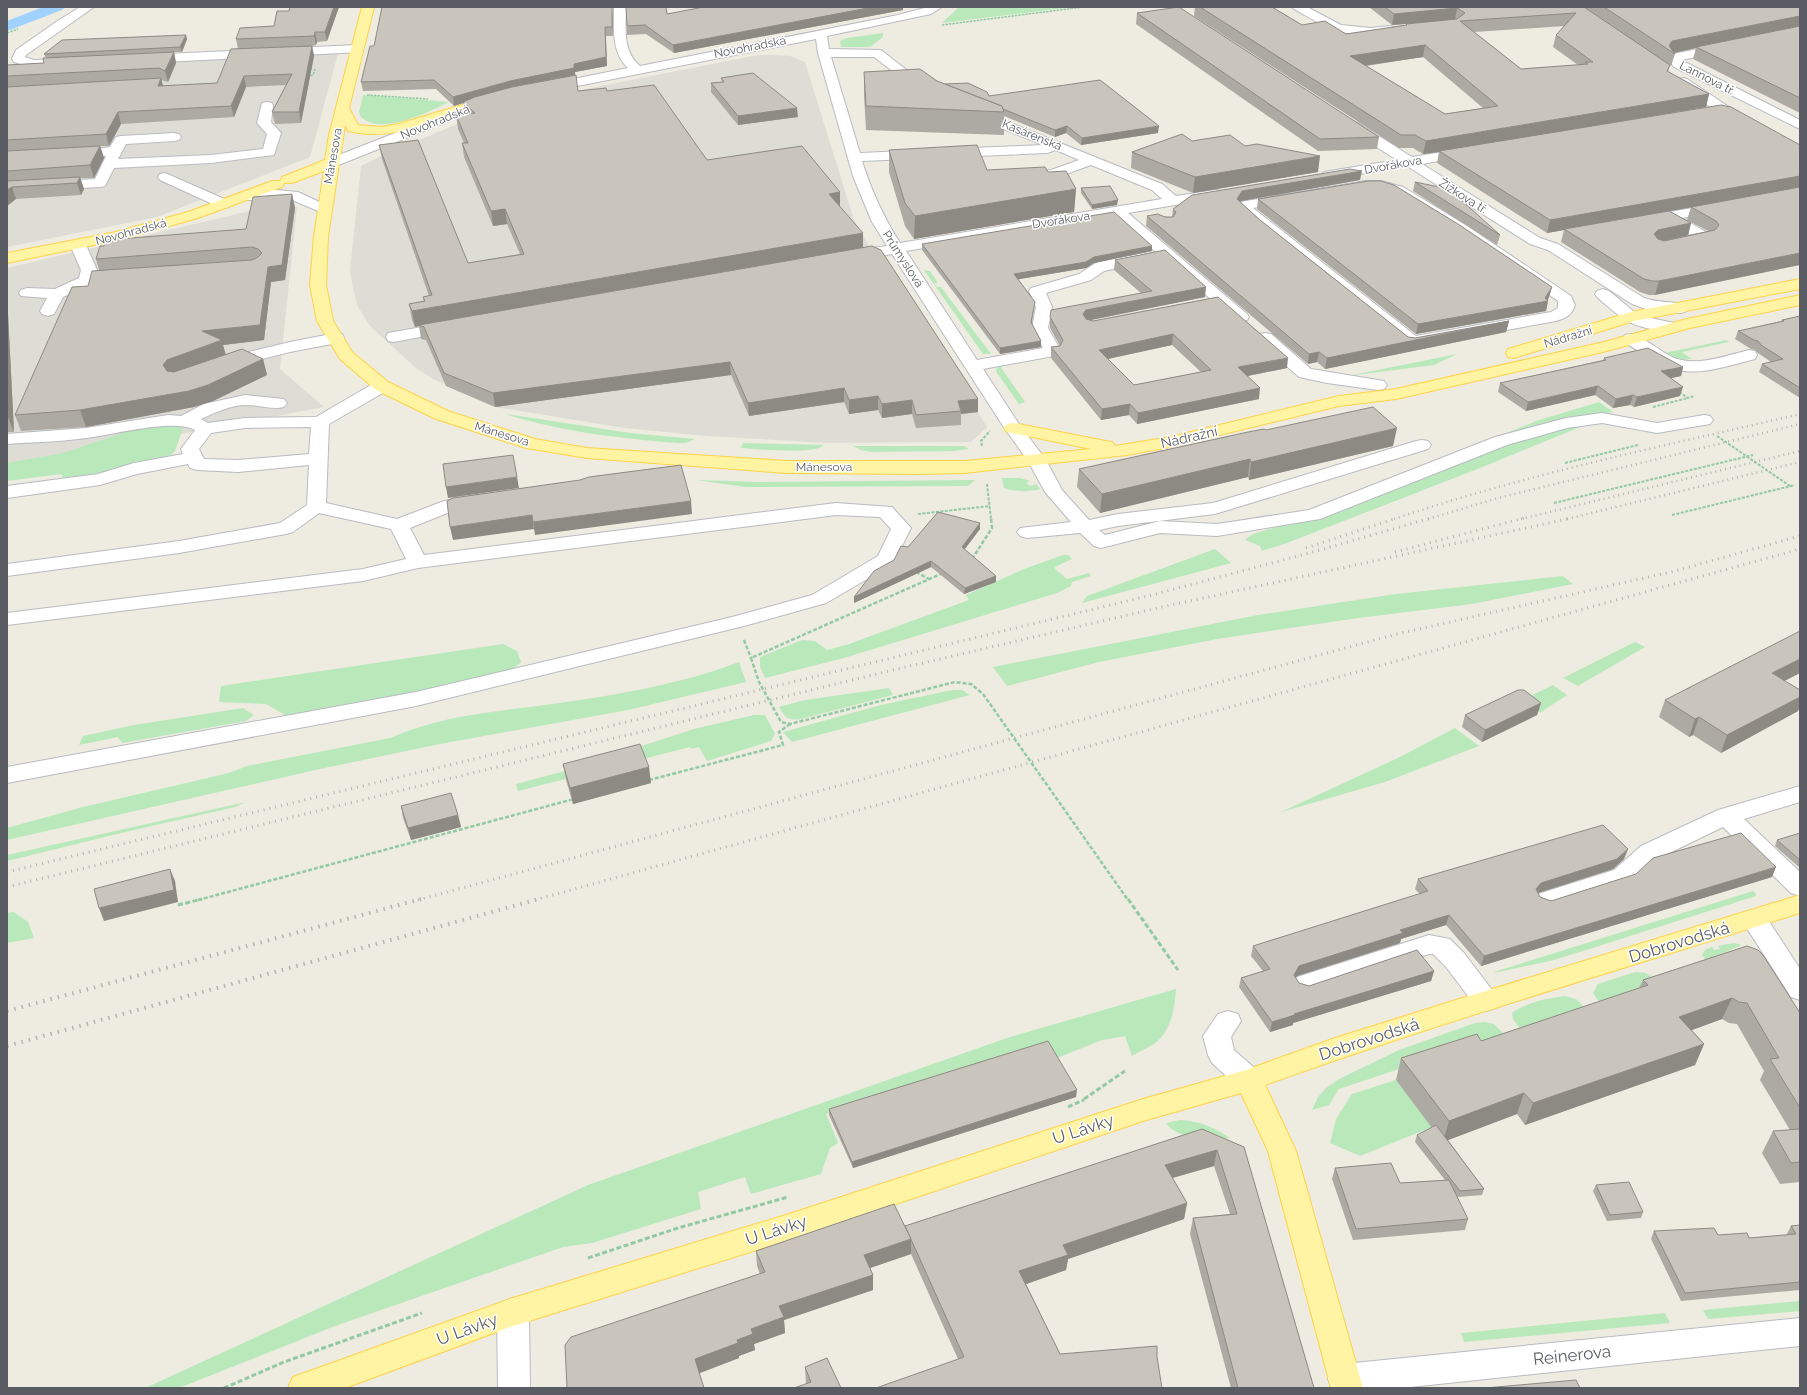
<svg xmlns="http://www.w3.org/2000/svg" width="1807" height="1395" font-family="Raleway,sans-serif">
  <rect width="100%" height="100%" fill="#eeebe0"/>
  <g fill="#deddd5">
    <polygon points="339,50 310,157 157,217 7,247 7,67"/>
    <polygon points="758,55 775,55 790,56 805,62 854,220 869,246 946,362 987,427 971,442 827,443 706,436 624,428 495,407 435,380 417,369 370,326 358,307 353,289 350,270 361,166 392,151 504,105"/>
    <polygon points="297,207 280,369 324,407 7,467 7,268 254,210"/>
  </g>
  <g fill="#b9e9bb">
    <polygon points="959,7 1072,7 942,23"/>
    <polygon points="883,33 883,37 870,47 841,47 840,41 847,38"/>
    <path d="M 363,95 L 449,102 C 428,112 381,137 360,116 L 359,112 Z"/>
    <polygon points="924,270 930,271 938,283 934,283 937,287 941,287 991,354 983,354"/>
    <polygon points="1727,340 1729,342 1682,352 1692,359 1680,360 1664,353"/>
    <polygon points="1457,354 1434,365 1348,376"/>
    <polygon points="1000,366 1025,402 1019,404 997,373 996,369"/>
    <polygon points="1599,402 1613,412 1499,436 1539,420"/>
    <path d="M 506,414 L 630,433 L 695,439 L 686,443 L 678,443 C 620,438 561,432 506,414 Z"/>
    <polygon points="177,423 183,428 175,451 171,455 82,478 64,481 61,474 7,481 7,463 63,453 147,425"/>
    <polygon points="1590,423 1475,470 1287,543 1262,551 1260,546 1245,540 1253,534 1300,520 1456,461 1562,427"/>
    <path d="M 743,443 L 824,445 C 815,455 757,449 741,448 Z"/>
    <polygon points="853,446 964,446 969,449 954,451 872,452 861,450"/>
    <path d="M 1002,478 L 1020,478 L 1030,481 L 1026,483 L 1030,486 L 1036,484 L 1040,489 C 1028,492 1016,492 1004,488 Z"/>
    <polygon points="696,480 759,482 975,480 968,486 745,487"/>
    <polygon points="1215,549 1231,563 1082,603 1087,596"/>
    <polygon points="1063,555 1068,555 1072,559 1055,567 1055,569 1067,579 1089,573 1091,576 1072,582 1071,586 1057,593 844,658 765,678 760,667 760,657 802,640 815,641 827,650 849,644 969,600 966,595 1024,569"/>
    <polygon points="1563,576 1573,584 1472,604 1358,618 1217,639 1099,662 1007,686 993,667 1258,615 1396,594"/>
    <polygon points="1635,642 1645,647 1578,686 1563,678"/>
    <polygon points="503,644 517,651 521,662 506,675 325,712 285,715 266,704 219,702 221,686"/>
    <path d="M 739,662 L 746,682 L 628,710 L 440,744 L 320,769 L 7,840 L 7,828 L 83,807 L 229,773 L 247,766 L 390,738 C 436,717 489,712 538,706 C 603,697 677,686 739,662 Z"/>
    <polygon points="1553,685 1567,695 1540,713 1522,700"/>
    <path d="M 889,688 L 893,695 L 801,719 C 789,721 785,718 779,707 L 805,700 Z"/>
    <polygon points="952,690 962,690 970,695 792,742 783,732 881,705"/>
    <polygon points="243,708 254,715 246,721 122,743 118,737 79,745 83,736 134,725"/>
    <polygon points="754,715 765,715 775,734 771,741 707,761 699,747 691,749 690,747 518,791 516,784 565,771 694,729"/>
    <polygon points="1455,728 1479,746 1385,782 1281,812 1400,757"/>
    <polygon points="246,802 235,807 121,833 7,861 7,855"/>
    <polygon points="1753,891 1756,894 1756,896 1583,951 1554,960 1494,973 1497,971"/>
    <polygon points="14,912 28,922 34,938 7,943 7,913"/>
    <polygon points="1734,943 1742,945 1718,955 1710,965 1702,955 1705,950 1712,947 1715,950 1720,949 1718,946"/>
    <path d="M 1635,972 C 1646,972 1652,975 1660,983 L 1600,1003 L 1593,993 L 1598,984 Z"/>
    <path d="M 1176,989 C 1175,1007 1171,1032 1154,1044 C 1147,1048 1139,1052 1132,1056 L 1125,1036 L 1102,1040 L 1057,1058 L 1048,1046 L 826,1114 L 838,1143 L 830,1148 L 821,1174 L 751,1194 L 745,1177 L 698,1192 L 701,1209 L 592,1243 L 563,1247 L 335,1326 L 179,1388 L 145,1388 L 588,1185 L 1010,1037 Z"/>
    <path d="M 1565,996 L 1576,999 L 1585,1008 L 1520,1029 L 1513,1019 L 1512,1013 C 1525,1003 1548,998 1565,996 Z"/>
    <polygon points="1485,1022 1494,1024 1504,1034 1339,1089 1329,1105 1312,1110 1318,1097 1326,1088 1339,1079 1399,1050 1475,1023"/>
    <polygon points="1396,1080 1432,1127 1360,1156 1330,1143 1336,1119 1352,1094"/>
    <path d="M 1180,1120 C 1200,1121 1213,1127 1230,1138 C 1211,1141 1178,1140 1166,1123 Z"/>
    <polygon points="1800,1301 1800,1311 1708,1319 1703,1310"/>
    <polygon points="1665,1313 1670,1323 1464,1342 1461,1333"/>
  </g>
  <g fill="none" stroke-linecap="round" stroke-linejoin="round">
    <polygon fill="#9fd2ff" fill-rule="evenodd" points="43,7 65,7 62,10 7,31 7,21"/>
    <g stroke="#b8bbc1" stroke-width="2">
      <g id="minor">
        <polygon points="80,7 94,7 26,55 25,57 34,60 61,59 65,60 67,63 65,66 33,68 14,62 12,59 16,50 56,22"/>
        <path d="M 614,7 L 626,7 C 626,28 622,51 640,66 L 898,15 L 928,7 L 942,7 L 931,14 L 827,36 L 829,49 L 881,50 L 931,89 L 930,92 L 920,92 L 874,57 L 831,57 L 860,153 L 1043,145 L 971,116 L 969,113 L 971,110 L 976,109 L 1162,184 L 1176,196 L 1216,190 L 1221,191 L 1223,194 L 1221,197 L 1216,198 L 1128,213 L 1247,314 L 1249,317 L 1247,320 L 1241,322 L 1235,320 L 1114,216 L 906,251 L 977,360 L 1043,348 L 1032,328 L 1036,307 L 1029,291 L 1031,288 L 1079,274 L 1094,264 L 1099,262 L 1144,253 L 1149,255 L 1152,258 L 1149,261 L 1104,271 L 1091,280 L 1046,293 L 1052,307 L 1048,328 L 1061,351 L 1059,355 L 983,369 L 1019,424 L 1046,460 L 1062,490 L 1089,520 L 1118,514 L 1213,503 L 1416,441 L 1422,440 L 1428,441 L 1431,445 L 1428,449 L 1215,514 L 1118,526 L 1099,530 L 1105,535 L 1160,521 L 1217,524 L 1309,510 L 1495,437 L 1566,418 L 1602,413 L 1657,423 L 1704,415 L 1710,416 L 1713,420 L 1710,424 L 1704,425 L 1657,433 L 1602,423 L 1567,428 L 1507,445 L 1320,519 L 1217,536 L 1160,533 L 1101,548 L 1094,546 L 1080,533 L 1027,538 L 1020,536 L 1017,532 L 1020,528 L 1071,522 L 1045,492 L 1028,461 L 1003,426 L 892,254 L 852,261 L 847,259 L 844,256 L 847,253 L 852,251 L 887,246 L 872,222 L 853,176 L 818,53 L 816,39 L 547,92 L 543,91 L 541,88 L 543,85 L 628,68 C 611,52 614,28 614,7 ZM 1056,150 L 1079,160 L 1051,170 L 1026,173 L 1024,176 L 1026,179 C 1047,184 1071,172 1091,165 L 1152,190 L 1162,199 L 900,243 C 884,218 871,190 862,161 L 1047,153 Z"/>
        <path d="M 1292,7 L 1307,7 L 1341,25 L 1370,28 L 1391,26 L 1397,30 C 1390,39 1343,34 1333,30 C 1320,24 1307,16 1294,9 Z"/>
        <polygon points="1723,44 1727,45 1729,48 1727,51 1681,60 1800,120 1800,129 1674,67 1667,58 1669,55 1673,54"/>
        <polygon points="357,45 361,46 363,49 361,52 145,63 141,62 139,59 141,56 145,55"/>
        <polygon points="1683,78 1687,79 1750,121 1748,124 1743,125 1720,114 1679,85 1677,82 1679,79"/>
        <polygon points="267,102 272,103 273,106 271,122 281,133 274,155 211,163 114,168 105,186 100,187 7,192 7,184 95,179 106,156 97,155 95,152 97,149 110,147 116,137 121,136 174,133 179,134 181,137 179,140 174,141 126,144 118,159 211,155 263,149 267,134 257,123 262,103"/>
        <polygon points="454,110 459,111 461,114 459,117 336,166 326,166 324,163 326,160"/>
        <path d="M 1353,122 L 1358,123 L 1412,157 L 1467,148 L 1472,149 L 1474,152 L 1472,155 L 1422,164 L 1540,238 L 1558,244 L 1644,298 C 1658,303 1672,301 1687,305 L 1689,308 L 1687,311 L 1681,313 L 1651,311 L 1632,304 L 1548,250 L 1530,244 L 1407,166 L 1329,179 L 1324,178 L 1322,175 L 1324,172 L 1397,160 L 1348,129 L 1346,126 L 1348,123 Z"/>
        <polygon points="165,173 229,201 231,204 229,207 224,208 219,207 160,180 158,177 160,174"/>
        <path d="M 1366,181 L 1381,181 L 1403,187 L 1467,226 L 1571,296 L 1575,305 C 1572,315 1566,318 1556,321 L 1413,347 L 1407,346 L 1260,229 L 1237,208 L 1241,202 L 1246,201 ZM 1366,189 L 1380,189 L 1393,193 L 1457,232 L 1558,301 L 1558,308 L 1551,312 L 1416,336 L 1253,208 Z"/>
        <polygon points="276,190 298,192 330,207 332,210 330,213 325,214 290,199 246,200 241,199 239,196 241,193"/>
        <path d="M 1719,203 L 1724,204 L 1726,207 L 1724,210 L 1682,218 L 1711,235 L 1714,238 L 1711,241 C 1702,244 1690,248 1681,245 L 1678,242 L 1681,239 L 1692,236 L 1666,221 L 1648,224 L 1643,223 L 1641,220 L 1643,217 L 1648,216 Z"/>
        <polygon points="78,240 83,242 86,245 97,270 95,276 119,274 125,276 127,279 125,282 89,286 63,297 54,314 48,316 42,314 40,311 47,298 21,296 19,293 21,290 27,288 55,289 79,278 81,270 70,245 73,242"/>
        <path d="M 1603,289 L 1609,291 L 1637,314 L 1655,319 L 1679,324 L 1681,327 L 1679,330 C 1666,334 1635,327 1624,319 C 1615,313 1606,305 1597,297 L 1595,294 L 1597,291 Z"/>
        <polygon points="450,322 456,324 458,327 456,330 394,342 388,341 386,337 388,333 394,332"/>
        <polygon points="336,333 342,334 344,338 342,342 290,352 226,368 220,367 218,363 220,359 290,342"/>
        <polygon points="1265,333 1271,334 1311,369 1378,380 1384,381 1387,385 1384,389 1378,390 1327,383 1299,377 1259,342 1257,338 1259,334"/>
        <path d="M 1631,334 C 1645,338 1656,348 1668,355 C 1693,369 1724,356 1749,350 L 1755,351 L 1757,355 L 1755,359 C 1726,366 1694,379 1665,366 C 1650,361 1639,350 1625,343 L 1623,339 L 1625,335 Z"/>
        <path d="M 382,381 L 388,382 L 391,386 L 388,390 L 329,424 L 326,503 L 397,519 L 444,501 L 478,495 L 485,497 L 488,501 L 485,505 L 455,510 L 410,528 L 424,555 L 836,503 L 892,507 L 911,528 L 893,564 L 826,603 L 744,626 L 416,706 L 7,783 L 7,767 L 416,692 L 732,617 L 812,595 L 878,556 L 891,529 L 880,517 L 836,515 L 418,568 L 363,581 L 7,625 L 7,613 L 363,569 L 406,559 L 391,529 L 319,513 L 293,532 L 286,534 L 179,553 L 7,576 L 7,564 L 179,541 L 280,523 L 307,505 L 309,465 L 238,472 L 197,470 L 190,468 L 188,464 L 137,474 L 100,485 L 7,498 L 7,486 L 98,474 L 134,463 L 183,454 L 181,449 L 195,430 C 173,418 113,435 86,438 C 60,442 33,442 7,444 L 7,434 L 86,428 L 168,415 L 181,416 L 204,404 L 245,395 L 284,399 L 287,403 L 284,407 C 272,410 259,405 246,405 C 231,405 214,413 201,419 L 208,423 L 245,418 L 316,417 L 376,382 ZM 311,427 L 309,454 L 238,460 L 204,459 L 199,449 L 211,433 L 245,428 Z"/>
        <polygon points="1800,786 1800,802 1744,819 1800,872 1800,896 1791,893 1723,827 1659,858 1632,882 1547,909 1538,906 1534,900 1538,894 1614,870 1641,846 1718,810"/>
        <polygon points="1754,910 1763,912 1800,969 1800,1000 1791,997 1741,919 1745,912"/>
        <polygon points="1429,935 1450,939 1464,953 1495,994 1499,1001 1495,1008 1486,1011 1477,1008 1446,967 1433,954 1429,954 1306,994 1297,991 1293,984 1297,977"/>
        <polygon points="1228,1011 1238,1014 1241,1021 1231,1037 1234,1050 1259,1072 1263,1080 1259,1088 1249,1091 1239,1088 1212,1063 1208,1055 1203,1036 1218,1014"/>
        <polygon points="513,1298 524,1302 529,1312 530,1388 498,1388 497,1312 502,1302"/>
        <polygon points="1800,1318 1800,1346 1401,1388 1332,1388 1328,1379 1333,1368 1344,1364"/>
      </g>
    </g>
    <g stroke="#ffd348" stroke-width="2">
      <g id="major">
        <path d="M 362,7 L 374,7 L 349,108 L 358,125 L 381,127 L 398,124 L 472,102 L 477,103 L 478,106 L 477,109 C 435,121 392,142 348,131 L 345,125 L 328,236 L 326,285 L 333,321 L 352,352 L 388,382 L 448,411 L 535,439 L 587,448 L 787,461 L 965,461 L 1091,449 L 1007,432 L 1004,428 L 1007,424 L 1013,423 L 1106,441 L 1112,442 L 1115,446 L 1170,437 L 1339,396 L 1396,389 L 1604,342 L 1687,319 L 1800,295 L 1800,305 L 1690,328 L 1607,351 L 1396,399 L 1339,406 L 1170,447 L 1127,455 L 965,473 L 920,474 L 787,473 L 587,458 L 526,448 L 436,419 L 376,390 L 340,359 L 317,321 L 310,285 L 314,236 L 324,171 L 292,183 L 284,183 L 282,187 L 198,218 L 123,239 L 7,263 L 7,253 L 116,232 L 188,212 L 272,181 L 280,181 L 282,177 L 325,160 L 329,135 Z"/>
        <polygon points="1800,279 1800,289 1634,321 1514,358 1508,357 1506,353 1508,349 1631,312"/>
        <path d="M 1800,895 L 1800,913 C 1621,969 1442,1022 1265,1085 L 1296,1151 L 1363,1388 L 1331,1388 L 1268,1151 L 1241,1093 L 1143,1121 L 789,1240 L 513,1326 L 345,1388 L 288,1388 L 293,1377 L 513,1298 L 789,1214 L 1143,1099 L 1246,1070 L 1335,1038 L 1456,1000 Z"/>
      </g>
    </g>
    <g stroke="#92caa4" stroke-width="1.5" stroke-dasharray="2.5 1" stroke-linecap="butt">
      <polyline points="942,25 1083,7"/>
      <polyline points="7,33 18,29"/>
      <polyline points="307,77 313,75 315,69"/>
      <polyline points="367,95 428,99"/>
    </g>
    <g stroke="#92caa4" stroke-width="2" stroke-dasharray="3 1.5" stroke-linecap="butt">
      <polyline points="1679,392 1688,398 1694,396"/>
      <polyline points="1653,407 1688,398"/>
      <polyline points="1717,436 1790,486"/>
      <polyline points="982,446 981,441 990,431"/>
      <polyline points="1565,463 1638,445"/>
      <polyline points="987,484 991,519"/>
      <polyline points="1554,503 1753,455"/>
      <polyline points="918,514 990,506"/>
      <polyline points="1672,515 1795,485"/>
    </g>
    <g stroke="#92caa4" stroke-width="2.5" stroke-dasharray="4 2" stroke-linecap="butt">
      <polyline points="972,559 992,528 991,518"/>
      <polyline points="916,572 929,579"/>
      <polyline points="943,573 751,658 759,682 781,722 790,724 955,682 971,684 983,694"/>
      <polyline points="744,640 751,658"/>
      <polyline points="649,780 783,745 779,732 790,724"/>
      <polyline points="198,900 574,799"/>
    </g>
    <g stroke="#92caa4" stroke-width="3" stroke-dasharray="5 2.5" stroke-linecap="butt">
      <polyline points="178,905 202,899"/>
      <polyline points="1084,1099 1125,1071"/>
      <polyline points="1068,1107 1084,1100"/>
      <polyline points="588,1258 678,1228 788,1197"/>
      <polyline points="224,1388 284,1362 422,1313"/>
    </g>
    <use href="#minor" fill="#fff" fill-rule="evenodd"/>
    <use href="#major" fill="#fff4a4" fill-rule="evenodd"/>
    <g stroke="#b3b4b4" stroke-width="2.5" stroke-dasharray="1 4" stroke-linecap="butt">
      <path d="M 1394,519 C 1527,474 1664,446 1800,414"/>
      <polyline points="1428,519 1498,498 1800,424"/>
      <polyline points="1521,519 1800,451"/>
      <polyline points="1567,519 1800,462"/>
    </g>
    <g stroke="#b3b4b4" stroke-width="3" stroke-dasharray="1 5" stroke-linecap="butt">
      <polyline points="1306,548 1397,518"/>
      <polyline points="1395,552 1524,518"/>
      <polyline points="7,872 1152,595 1313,552 1431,518"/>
      <polyline points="7,887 893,670 1162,607 1572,518"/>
      <polyline points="418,900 1397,634 1675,571 1800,536"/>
      <polyline points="535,900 1800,549"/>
    </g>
    <g stroke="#b3b4b4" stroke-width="4" stroke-dasharray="1.5 6" stroke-linecap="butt">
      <polyline points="7,1011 421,899"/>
      <polyline points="7,1046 539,899"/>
    </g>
    <polyline stroke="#92caa4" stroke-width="2.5" stroke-dasharray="4 2" stroke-linecap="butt" points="983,694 1128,900"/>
    <polyline stroke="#92caa4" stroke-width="3" stroke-dasharray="5 2.5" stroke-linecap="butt" points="1128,899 1178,970"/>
  </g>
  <g fill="#ada9a3" fill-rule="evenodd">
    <polygon points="339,7 327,41 317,42 316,45 312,46 314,56 301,123 275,124 272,112 286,85 246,87 234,117 121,124 109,146 100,146 104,158 94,178 80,178 84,189 81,195 16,199 7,206 7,65 44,63 46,58 44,54 187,39 182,52 174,52 176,63 168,82 161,80 163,86 217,83 238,49 236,39 274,26 289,11"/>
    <polygon points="612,7 613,36 606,36 607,66 575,72 578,91 607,91 707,160 840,192 840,207 863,247 978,412 961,414 961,425 916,428 912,414 882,418 878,410 849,414 844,402 749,416 731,375 495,407 446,386 426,340 421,339 419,326 415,327 412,320 409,304 424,302 423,297 429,296 382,159 379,145 468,263 520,254 507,224 493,226 464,157 462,143 464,143 458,129 456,115 465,114 463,103 454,106 436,89 363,91 361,82"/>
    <polygon points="903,7 903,10 674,53 646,34 627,35 627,26 667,14"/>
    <path d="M 1195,7 L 1272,7 L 1302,25 L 1346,34 L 1406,25 L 1406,24 L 1392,25 L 1369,7 L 1800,7 L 1800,113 L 1693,59 L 1696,48 L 1674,53 L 1675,54 L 1671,66 L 1670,65 L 1668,72 L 1709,94 L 1706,107 L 1575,129 L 1800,145 L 1655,295 L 1649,295 L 1640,292 L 1561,242 L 1564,230 L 1547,233 L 1437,163 L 1439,152 L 1423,154 L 1413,148 L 1399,148 L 1194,16 ZM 1565,26 L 1556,35 L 1553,47 L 1578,65 L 1521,69 L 1474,32 ZM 1423,57 L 1483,108 L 1445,114 L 1366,66 ZM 1691,207 L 1687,220 L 1708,231 L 1688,235 L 1691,223 L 1669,211 Z"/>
    <polygon points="1137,13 1379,137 1377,149 1318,151 1136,24"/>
    <polygon points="864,72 937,81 945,84 989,96 1158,133 1081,145 1066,133 1055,137 1004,116 1004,135 866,130 864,95"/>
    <polygon points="721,78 798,117 738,125 711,92 711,83 722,82"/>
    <polygon points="1192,141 1245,146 1318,172 1193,193 1131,168 1132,152"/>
    <polygon points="889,150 987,170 1048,172 1076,189 1074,212 914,239 905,226 889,172"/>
    <polygon points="1360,180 1241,201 1240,202 1260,220 1408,337 1415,338 1509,321 1506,332 1325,369 1317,362 1308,364 1146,226 1147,216 1172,217 1173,209"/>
    <polygon points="1415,182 1500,235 1497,245 1413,191"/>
    <polygon points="1081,188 1117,205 1092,209 1081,193"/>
    <polygon points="292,194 295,208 285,280 271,282 264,340 223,345 226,355 263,359 267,375 213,401 194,407 86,427 21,431 15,415 88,286 99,270 96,259 104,246 246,229"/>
    <polygon points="1258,199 1552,287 1549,297 1547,300 1548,301 1546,311 1416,334 1257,209"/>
    <polygon points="922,244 1152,246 1152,251 1094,263 1086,268 1018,279 1035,302 1034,307 1031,323 1041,341 1041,347 1000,354 922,250"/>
    <path d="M 1115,260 L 1205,297 L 1090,320 L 1093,321 L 1218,297 L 1287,368 L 1248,376 L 1259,399 L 1137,424 L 1129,415 L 1101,420 L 1051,358 L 1051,347 L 1060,346 L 1050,328 L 1050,317 L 1141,293 L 1114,270 ZM 1172,345 L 1201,372 L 1134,385 L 1108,359 Z"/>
    <polygon points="7,294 14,432 7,432"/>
    <polygon points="1800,316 1800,398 1759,372 1762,364 1771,362 1758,353 1755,350 1751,349 1735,339 1738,331 1781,321 1782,320"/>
    <polygon points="1604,358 1683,367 1681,376 1671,378 1680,396 1634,407 1630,405 1613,408 1595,395 1526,411 1498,392 1500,383 1603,360"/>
    <polygon points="1266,430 1393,446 1249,480 1248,477 1100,513 1077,487 1079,469"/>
    <polygon points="980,523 980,529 964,549 996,576 996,582 964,594 931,567 854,603 894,560 908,547"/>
    <polygon points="1800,673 1784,681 1798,711 1721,753 1693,735 1689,737 1659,717 1665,700"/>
    <polygon points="1541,703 1537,715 1482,742 1462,727 1465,715"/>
    <polygon points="563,764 651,783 573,804 566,780"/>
    <polygon points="401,806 458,815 461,827 411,840 403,818"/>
    <polygon points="1800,833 1800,868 1775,846 1777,840"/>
    <polygon points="1628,849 1624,859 1613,869 1538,893 1540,897 1551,901 1772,877 1481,966 1446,925 1401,939 1400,943 1297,976 1295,978 1299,983 1309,986 1434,971 1431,981 1293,1023 1293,1025 1270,1032 1239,987 1241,978 1263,971 1251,956 1253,946 1420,894 1415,889 1418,879"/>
    <polygon points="1747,946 1800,1013 1800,1182 1780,1184 1762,1153 1773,1131 1790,1130 1760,1080 1764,1071 1737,1024 1729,1023 1722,1019 1692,1030 1704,1044 1695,1065 1525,1125 1517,1114 1448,1140 1484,1189 1482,1195 1458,1197 1456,1195 1468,1219 1465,1230 1353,1240 1332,1179 1335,1168 1400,1183 1445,1180 1415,1142 1417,1135 1432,1128 1396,1080 1401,1058 1481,1041 1639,988 1643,980"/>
    <polygon points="1076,1097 853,1168 829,1115 829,1109"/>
    <polygon points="1202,1129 1244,1147 1314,1388 1231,1388 1190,1234 1193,1218 1230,1214 1214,1166 1172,1178 1187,1203 1184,1219 1068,1259 1066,1270 1026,1284 1060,1354 1157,1357 958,1359 911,1254 870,1268 873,1275 873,1290 784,1320 785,1333 754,1344 755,1350 739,1356 739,1358 700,1373 567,1388 760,1274 757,1266 756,1251 905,1227"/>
    <polygon points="1596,1185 1643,1212 1641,1218 1607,1221 1593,1191"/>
    <polygon points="1800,1225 1800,1290 1681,1301 1651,1239 1654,1231 1718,1235 1749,1238 1788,1235 1787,1234 1791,1226"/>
    <polygon points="805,1367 841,1388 806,1384"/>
  </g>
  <g fill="#8d8a84">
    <polygon points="334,7 339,7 327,41 325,32"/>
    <polygon points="612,7 613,36 612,27"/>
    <polygon points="873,7 903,7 903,10 674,53 673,45"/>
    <polygon points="1457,8 1455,20 1392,25 1394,14"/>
    <polygon points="1800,16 1800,27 1696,47 1696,48 1673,53 1669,46 1672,41"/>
    <polygon points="605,27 607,66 575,72 575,77 463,102 463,103 454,106 453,97 574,64"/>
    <polygon points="315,32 317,42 316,45 314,36"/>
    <polygon points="186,35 187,39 182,52 180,47"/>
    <polygon points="1425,45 1423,57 1348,68 1350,56"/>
    <polygon points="312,46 314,56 301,123 299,112"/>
    <polygon points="174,52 176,63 168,82 165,71"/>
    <polygon points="244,76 246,87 234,117 231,106"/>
    <polygon points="161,78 164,90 158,86"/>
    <polygon points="1709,94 1706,107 1440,152 1439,151 1439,152 1423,154 1426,141"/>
    <polygon points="797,108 798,117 738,125 738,116"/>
    <polygon points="118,112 121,124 109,146 106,134"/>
    <polygon points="1067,126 1066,133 1055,137 1055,130"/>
    <polygon points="1159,126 1158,133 1081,145 1082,138"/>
    <polygon points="100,146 104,158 94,178 90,165"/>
    <polygon points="1320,156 1318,172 1193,193 1195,177"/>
    <polygon points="1362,171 1360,180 1241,201 1236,208 1237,199 1242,191"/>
    <polygon points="1800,176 1800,188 1547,233 1550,220"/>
    <polygon points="80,177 84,189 81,195 77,183"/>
    <polygon points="12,187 16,199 7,206 7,190"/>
    <polygon points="1076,189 1074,212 914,239 915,216"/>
    <polygon points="840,192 840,207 829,194"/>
    <polygon points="292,194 295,208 285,280 271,282 264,340 223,345 226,356 171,376 163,365 167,360 268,267"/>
    <polygon points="1118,200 1117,205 1092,209 1092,205"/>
    <polygon points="505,209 507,224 493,226 491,211"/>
    <polygon points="1691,223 1688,235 1655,243 1654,234 1658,230"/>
    <polygon points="863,233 863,248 419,325 419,326 415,327 412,311"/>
    <polygon points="1152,246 1152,251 1094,263 1086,268 1014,280 1014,274 1094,257"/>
    <polygon points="1800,253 1800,265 1655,295 1659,281"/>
    <polygon points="1206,287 1205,297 1086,321 1083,314 1086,310"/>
    <polygon points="1552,287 1549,297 1547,302 1548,301 1546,311 1416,334 1418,324 1545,298"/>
    <polygon points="7,294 14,432 8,417 7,390"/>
    <polygon points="1035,302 1034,307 1031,328 1031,322"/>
    <polygon points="1509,321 1506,332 1325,369 1327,358"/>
    <polygon points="1173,334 1172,345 1098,361 1099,350"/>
    <polygon points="1041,341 1041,347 1000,354 1000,348"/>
    <polygon points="1319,352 1317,362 1308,364 1309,354"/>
    <polygon points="1288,358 1287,368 1237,378 1238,367"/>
    <polygon points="263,359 267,375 213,401 194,407 86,427 80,410"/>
    <polygon points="730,362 731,375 495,407 493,393"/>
    <polygon points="1683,367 1681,376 1658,381 1661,371"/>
    <polygon points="1598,386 1595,395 1526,411 1528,402"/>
    <polygon points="1683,387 1680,396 1634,407 1637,397"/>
    <polygon points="844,388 844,402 749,416 748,403"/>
    <polygon points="1260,388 1259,399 1137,424 1138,413"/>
    <polygon points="1633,395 1630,405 1613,408 1616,399"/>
    <polygon points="878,396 878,410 849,414 849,400"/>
    <polygon points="978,399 978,412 961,414 961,411 958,401"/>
    <polygon points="912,400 912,414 882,418 882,404"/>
    <polygon points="1130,404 1129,415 1101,420 1102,409"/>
    <polygon points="1397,428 1393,446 1249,480 1251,462"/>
    <polygon points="1250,459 1248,477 1100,513 1102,494"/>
    <polygon points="517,477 519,488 448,498 446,487"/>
    <polygon points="691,501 692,514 535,535 533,522"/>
    <polygon points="532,515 534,529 453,540 450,527"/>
    <polygon points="980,523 980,529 962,553 962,547"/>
    <polygon points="931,561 931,567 854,603 854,597"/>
    <polygon points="996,576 996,582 964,594 965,588"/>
    <polygon points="1800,659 1800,673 1765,691 1772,673"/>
    <polygon points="1800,697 1800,707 1798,711 1721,753 1727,735"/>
    <polygon points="1541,703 1537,715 1482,742 1485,730"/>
    <polygon points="1699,717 1693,735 1689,737 1695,719"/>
    <polygon points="649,767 651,783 573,804 570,788"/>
    <polygon points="458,815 461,827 411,840 408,828"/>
    <polygon points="1628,849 1624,859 1613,869 1538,893 1536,889 1541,883"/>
    <polygon points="1776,867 1772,877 1481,966 1484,956"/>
    <polygon points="170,869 175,881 178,902 104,921 99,908"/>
    <polygon points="1449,915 1446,925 1401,939 1400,943 1297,976 1292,985 1294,975 1299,966 1400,930"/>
    <polygon points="1434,971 1431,981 1293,1023 1293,1025 1270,1032 1272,1022 1294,1014"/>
    <polygon points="1732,998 1722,1019 1670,1038 1679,1017"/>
    <polygon points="1704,1044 1695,1065 1525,1125 1533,1103"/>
    <polygon points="1077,1090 1076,1097 853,1168 852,1162"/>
    <polygon points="1524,1093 1517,1114 1443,1142 1449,1121"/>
    <polygon points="1217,1150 1214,1166 1162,1181 1165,1165"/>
    <polygon points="1187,1203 1184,1219 1068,1259 1066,1270 1018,1287 1019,1271 1063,1245"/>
    <polygon points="911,1239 911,1254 864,1270 864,1255"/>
    <polygon points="873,1275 873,1290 784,1320 785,1333 754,1344 755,1350 739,1356 739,1358 697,1374 695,1359 737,1340 779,1306"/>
  </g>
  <g fill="#c9c5bd" stroke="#8d8a84" fill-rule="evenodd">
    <polygon points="290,7 334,7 325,32 315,32 314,36 236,39 240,28 274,26 277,11 289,11"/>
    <polygon points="382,7 612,7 612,27 605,27 606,57 574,64 574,68 510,81 453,97 434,80 361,82 370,46 374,46"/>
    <polygon points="626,7 666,7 667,14 704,7 873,7 673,45 645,25 627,26"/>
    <polygon points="1179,7 1379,137 1320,139 1137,13"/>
    <path d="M 1200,7 L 1272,7 L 1302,25 L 1325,21 L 1346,34 L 1407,25 L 1406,24 L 1457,19 L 1465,13 L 1457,8 L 1394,14 L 1385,7 L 1584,7 L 1670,65 L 1667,71 L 1709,94 L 1426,141 L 1415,135 L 1401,135 ZM 1576,13 L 1556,35 L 1593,62 L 1585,62 L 1588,64 L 1521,69 L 1460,21 ZM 1425,45 L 1498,106 L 1445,114 L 1350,56 Z"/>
    <polygon points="1604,7 1800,7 1800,16 1672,41 1669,46 1675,54"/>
    <polygon points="1800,26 1800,98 1696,47"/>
    <polygon points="186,35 180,47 44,54 62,40"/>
    <polygon points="312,46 299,112 272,112 292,74 244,76 231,106 118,112 106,134 7,140 7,87 161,78 158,86 217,83 231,49"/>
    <polygon points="174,52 165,71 159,68 7,76 7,65 44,63 43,58"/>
    <polygon points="920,69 937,81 1002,106 1004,112 866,106 864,72"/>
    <polygon points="753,73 797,108 738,116 711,83 724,82 721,78"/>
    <polygon points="576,75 578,91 606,88 607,91 654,85 707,160 802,146 840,192 829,194 863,233 412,311 409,304 425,301 423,297 432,295 379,145 418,140 468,263 524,254 505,209 491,211 462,143 468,143 456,115 475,113 463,102 475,97 512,87"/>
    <polygon points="1100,80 1159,126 1082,138 1067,126 1055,130 1003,109 1002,106 945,84 968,83 987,92 989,96"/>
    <polygon points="1721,105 1731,107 1800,145 1800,176 1550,220 1439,151"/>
    <polygon points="1182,134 1192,141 1230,135 1245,146 1257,144 1320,156 1195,177 1132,152"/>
    <polygon points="977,145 987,170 1045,167 1048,172 1066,171 1076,189 915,216 905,203 889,150"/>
    <polygon points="100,146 90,165 7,171 7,151"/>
    <polygon points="1350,169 1362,171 1242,191 1237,199 1260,220 1408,337 1415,338 1509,321 1327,358 1319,352 1309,354 1147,216 1158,214 1165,217 1173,217 1176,212 1173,209 1192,195"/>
    <polygon points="80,177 77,183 12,187 7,190 7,181"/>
    <polygon points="1368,181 1381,181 1394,185 1458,224 1552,287 1545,298 1548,301 1418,324 1258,199"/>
    <polygon points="1415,182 1449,189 1500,235"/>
    <polygon points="1110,186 1118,200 1092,205 1081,188"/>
    <polygon points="1800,187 1800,253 1659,281 1652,281 1644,279 1564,229 1669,211 1691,223 1658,230 1654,234 1658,239 1664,241 1715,230 1719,225 1716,221 1691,207"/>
    <polygon points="292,194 282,265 268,267 260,325 202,331 222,340 167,360 163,365 167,371 174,372 242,349 263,359 208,385 189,391 80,410 15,415 72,287 88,286 92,271 252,260 258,257 262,253 258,249 252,247 96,259 100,246 104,246 106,240 246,229 253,197"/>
    <polygon points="1114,212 1152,246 1094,257 1086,262 1014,274 1035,302 1031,322 1041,341 1000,348 922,244"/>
    <polygon points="872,246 881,250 978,399 958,401 961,411 916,415 912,400 882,404 878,396 849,400 844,388 748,403 730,362 493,393 444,373 424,327 419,325"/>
    <path d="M 1165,250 L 1206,287 L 1086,310 L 1083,314 L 1086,319 L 1093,321 L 1218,297 L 1288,358 L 1238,367 L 1260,388 L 1138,413 L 1130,404 L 1102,409 L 1051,347 L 1060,346 L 1063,340 L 1050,317 L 1051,310 L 1152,291 L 1115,260 ZM 1173,334 L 1211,370 L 1134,385 L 1099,350 Z"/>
    <polygon points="1800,316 1800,388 1762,364 1783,359 1761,345 1758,341 1754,340 1738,331 1784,321 1782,320"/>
    <polygon points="1648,348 1683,367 1661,371 1683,387 1637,397 1633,395 1616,399 1598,386 1528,402 1500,383 1606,360 1604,358"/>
    <polygon points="7,390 8,417 7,417"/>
    <polygon points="1373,407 1397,428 1251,462 1250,459 1102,494 1079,469 1248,432 1264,429 1266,430"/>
    <polygon points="513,455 517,477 446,487 443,464"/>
    <polygon points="681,465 691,501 533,522 532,515 450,527 447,501 453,498 580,480 589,477"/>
    <polygon points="938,512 980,523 962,547 996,576 965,588 931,561 854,597 874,571 894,560 901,546 908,547"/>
    <polygon points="1800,631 1800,659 1772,673 1800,690 1800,697 1727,735 1699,717 1695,719 1665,700"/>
    <polygon points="1518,690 1524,690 1541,703 1485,730 1465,715"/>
    <polygon points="640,744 649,767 570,788 563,764"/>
    <polygon points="451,793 458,815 408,828 401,806"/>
    <polygon points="1603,825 1628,849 1617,859 1541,883 1536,889 1540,897 1551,901 1636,874 1653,858 1741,833 1776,867 1484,956 1449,915 1400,930 1403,933 1299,966 1294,975 1299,983 1309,986 1417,950 1434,971 1294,1014 1295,1015 1272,1022 1241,978 1270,969 1253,946 1428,891 1418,879"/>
    <polygon points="1800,833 1800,860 1777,840"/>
    <polygon points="170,869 174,890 99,908 94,889"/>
    <polygon points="1747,946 1758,950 1763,955 1800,1013 1800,1108 1770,1059 1779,1058 1747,1003 1739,1002 1732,998 1679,1017 1704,1044 1533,1103 1524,1093 1449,1121 1401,1058 1477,1034 1481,1041 1648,985 1643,980"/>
    <polygon points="1048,1041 1077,1090 852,1162 829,1109"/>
    <polygon points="1436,1125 1484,1189 1460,1191 1417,1135"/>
    <polygon points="1202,1129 1244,1147 1314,1388 1238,1388 1193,1218 1237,1214 1217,1150 1165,1165 1187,1203 1063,1245 1068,1255 1019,1271 1060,1354 1157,1346 1157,1357 1162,1388 876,1388 964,1357 905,1226"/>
    <polygon points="1800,1129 1800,1162 1791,1163 1773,1131"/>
    <polygon points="1391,1163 1400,1183 1449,1180 1468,1219 1356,1229 1335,1168"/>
    <polygon points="1629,1182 1643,1212 1610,1215 1596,1185"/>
    <polygon points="894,1204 911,1239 864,1255 873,1275 779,1306 784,1317 751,1329 753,1334 737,1340 738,1343 695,1359 704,1388 567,1388 565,1345 571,1337 765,1272 756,1251"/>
    <polygon points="1800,1225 1800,1282 1685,1293 1654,1231 1714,1228 1718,1235 1747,1233 1749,1238 1796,1234 1791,1226"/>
    <polygon points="827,1358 841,1388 794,1388 811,1382 805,1367"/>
    <polygon points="1576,1380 1580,1388 1485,1388"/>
  </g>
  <g text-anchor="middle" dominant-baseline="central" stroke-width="3" stroke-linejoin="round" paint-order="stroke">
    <g font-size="12" fill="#595d63" stroke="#fff">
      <text transform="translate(750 47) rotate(-11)">Novohradská</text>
      <text transform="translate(1707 78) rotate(27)">Lannova tř.</text>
      <text transform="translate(435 122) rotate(-22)">Novohradská</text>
      <text transform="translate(1032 135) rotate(22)">Kasárenská</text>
      <text transform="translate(333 156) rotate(-80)">Mánesova</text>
      <text transform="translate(1393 165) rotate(-10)">Dvořákova</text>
      <text transform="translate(1463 196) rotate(32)">Žižkova tř.</text>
      <text transform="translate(1061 220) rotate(-9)">Dvořákova</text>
      <text transform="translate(131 232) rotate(-15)">Novohradská</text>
      <text transform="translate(903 259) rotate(57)">Průmyslová</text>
      <text transform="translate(1568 337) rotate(-17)">Nádražní</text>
      <text transform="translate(502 434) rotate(17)">Mánesova</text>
      <text x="824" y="467">Mánesova</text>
    </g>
    <g font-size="14" fill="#595d63" stroke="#fff">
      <text transform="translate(1189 437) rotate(-13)">Nádražní</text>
    </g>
    <g font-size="17" fill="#595d63" stroke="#fff">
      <text transform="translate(1679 942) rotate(-17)">Dobrovodská</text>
      <text transform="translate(1369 1039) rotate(-18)">Dobrovodská</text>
      <text transform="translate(1083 1129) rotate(-18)">U Lávky</text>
      <text transform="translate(776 1230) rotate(-18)">U Lávky</text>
      <text transform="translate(467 1329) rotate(-20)">U Lávky</text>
      <text transform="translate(1572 1355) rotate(-6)">Reinerova</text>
    </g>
  </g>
  <rect width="1807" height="1395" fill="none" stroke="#595d63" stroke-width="16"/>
</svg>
